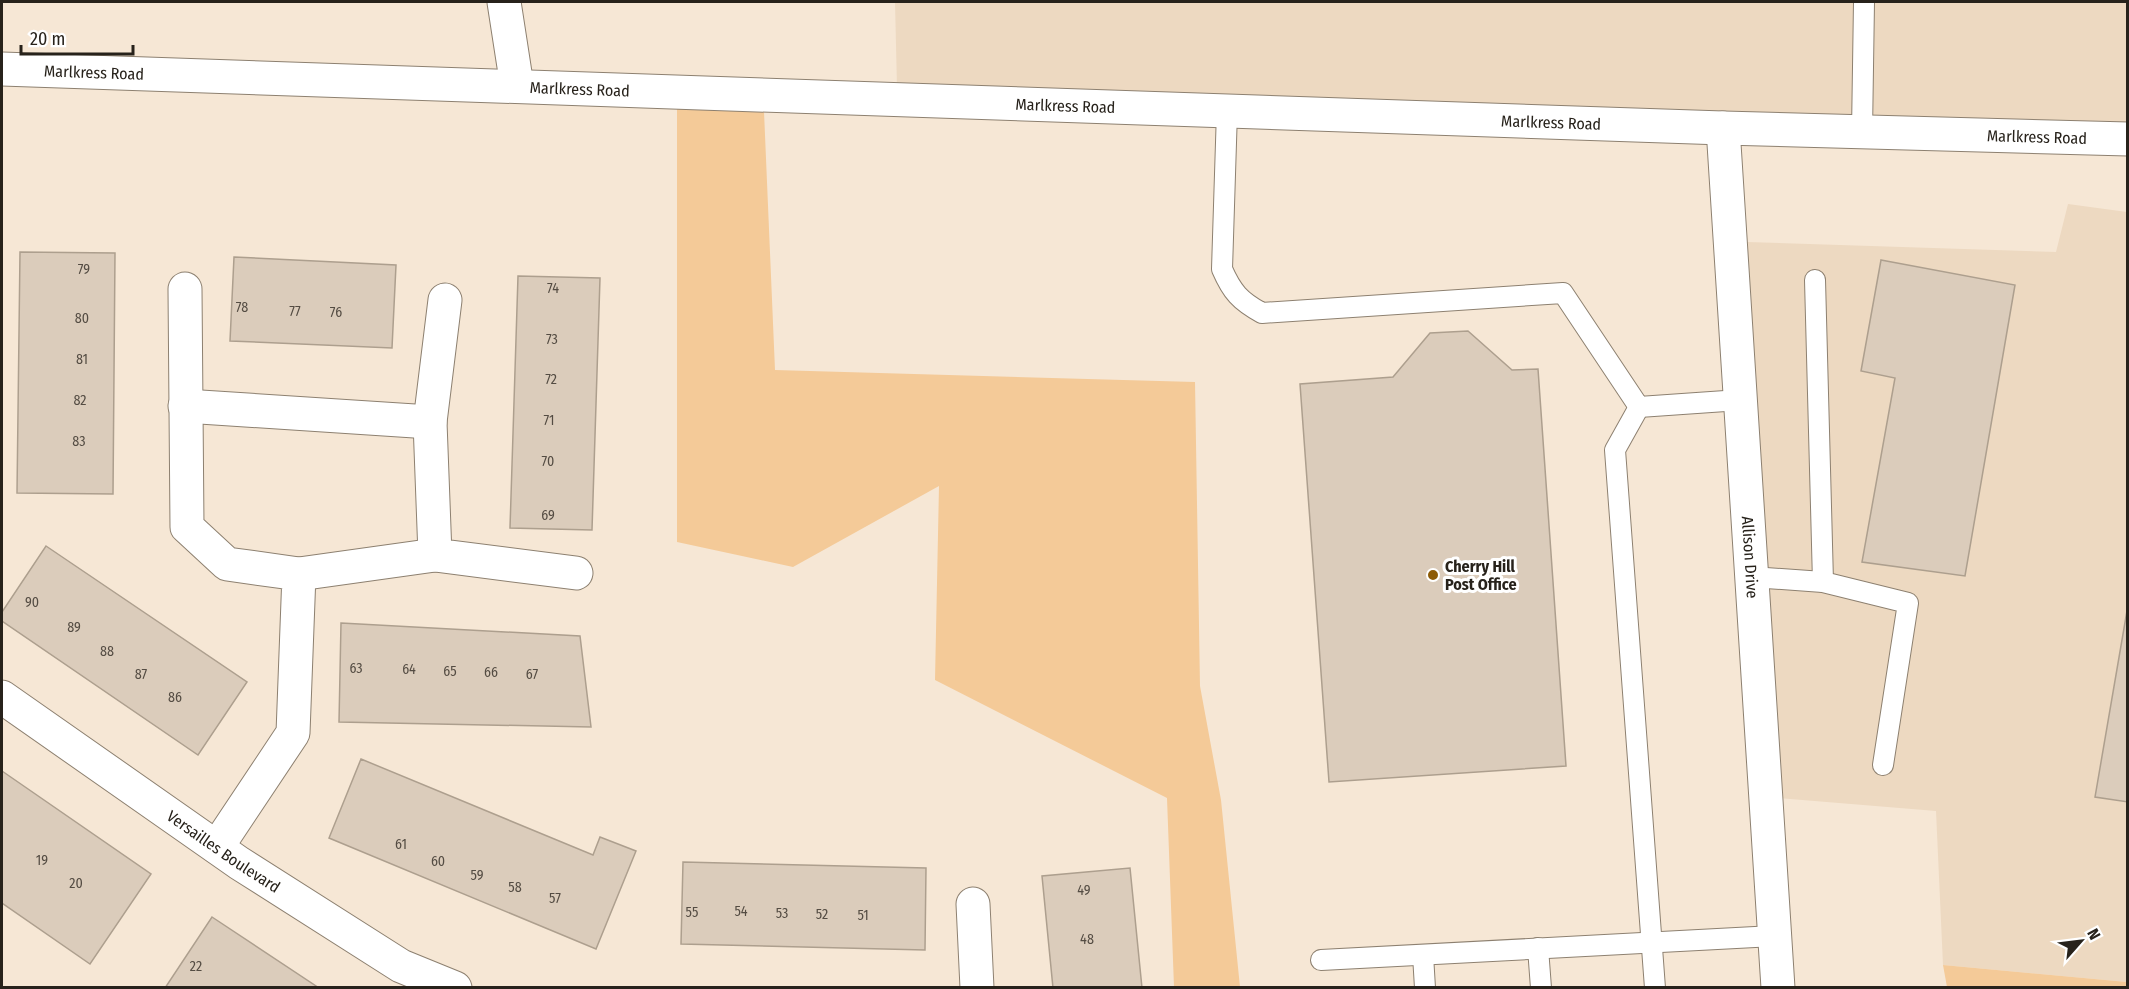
<svg xmlns="http://www.w3.org/2000/svg" width="2129" height="989" font-family="'Fira Sans Condensed',sans-serif">
  <rect width="100%" height="100%" fill="#f6e7d5"/>
  <g fill="#edd9c1">
    <polygon points="895,2 2127,2 2127,139 897,88"/>
    <polygon points="2068,204 2127,212 2127,982 1943,965 1936,811 1778,798 1747,242 2056,252"/>
  </g>
  <g fill="#f4ca98">
    <polygon points="677,87 763,88 775,370 1195,382 1200,686 1221,800 1240,987 1174,987 1167,798 935,680 939,486 793,567 677,542"/>
    <polygon points="1943,965 2127,982 2127,987 1947,987"/>
  </g>
  <g fill="#dbccbb" stroke="#ad9f8e" stroke-width="1.5">
    <polygon points="20,252 115,253 113,494 17,493"/>
    <polygon points="234,257 396,265 392,348 230,341"/>
    <polygon points="1881,260 2015,285 1965,576 1862,562 1895,378 1861,371"/>
    <polygon points="518,276 600,278 592,530 510,528"/>
    <polygon points="1468,331 1512,370 1538,369 1566,766 1329,782 1300,384 1393,377 1430,333"/>
    <polygon points="46,546 247,682 198,755 2,621 2,612"/>
    <polygon points="2128,605 2128,802 2095,797"/>
    <polygon points="341,623 580,636 591,727 339,722"/>
    <polygon points="361,759 593,855 600,837 636,851 596,949 329,838"/>
    <polygon points="2,771 151,874 90,964 2,903"/>
    <polygon points="683,862 926,868 925,950 681,944"/>
    <polygon points="1130,868 1142,988 1053,988 1042,876"/>
    <polygon points="212,917 319,988 165,988"/>
  </g>
  <g fill="none" stroke-linecap="round" stroke-linejoin="round">
    <g stroke="#8d8070" stroke-width="22">
      <g id="lane">
        <path d="M 1227,111 L 1222,269 C 1232,292 1240,301 1262,313 L 1563,293 L 1639,407 L 1740,400"/>
        <polyline points="1862,132 1864,2"/>
        <polyline points="1815,280 1823,582"/>
        <polyline points="1639,407 1615,450 1655,988"/>
        <polyline points="1752,577 1823,582 1908,603 1883,765"/>
        <polyline points="1538,948 1541,988"/>
        <polyline points="1423,955 1425,988"/>
        <polyline points="1321,960 1774,936"/>
      </g>
    </g>
    <g stroke="#8d8070" stroke-width="35">
      <g id="street">
        <polyline points="504,2 517,86"/>
        <path id="s1" d="M 1723,128 L 1778,988"/>
        <polyline points="185,289 187,527 227,564 299,574 293,733 217,847"/>
        <polyline points="185,406 430,422 445,300"/>
        <polyline points="430,422 435,555 576,573"/>
        <polyline points="299,574 435,555"/>
        <path id="s2" d="M 2,697 L 239,863 L 401,966 L 455,988"/>
        <polyline points="973,904 977,988"/>
      </g>
    </g>
    <g stroke="#8d8070" stroke-width="35">
      <g id="secondary">
        <path id="s3" d="M 2,69 L 1723,128 L 2128,139"/>
      </g>
    </g>
    <use href="#lane" stroke="#fff" stroke-width="20"/>
    <use href="#street" stroke="#fff" stroke-width="33"/>
    <use href="#secondary" stroke="#fff" stroke-width="33"/>
  </g>
  <circle fill="#8d5b06" stroke="#fff" stroke-width="2" cx="1433" cy="575" r="6"/>
  <g text-anchor="middle" dominant-baseline="central" stroke-width="6" stroke-linejoin="round" paint-order="stroke">
    <g font-size="14" fill="#544c43">
      <text x="84" y="269">79</text>
      <text x="553" y="288">74</text>
      <text x="242" y="307">78</text>
      <text x="295" y="311">77</text>
      <text x="336" y="312">76</text>
      <text x="82" y="318">80</text>
      <text x="552" y="339">73</text>
      <text x="82" y="359">81</text>
      <text x="551" y="379">72</text>
      <text x="80" y="400">82</text>
      <text x="549" y="420">71</text>
      <text x="79" y="441">83</text>
      <text x="548" y="461">70</text>
      <text x="548" y="515">69</text>
      <text x="32" y="602">90</text>
      <text x="74" y="627">89</text>
      <text x="107" y="651">88</text>
      <text x="356" y="668">63</text>
      <text x="409" y="669">64</text>
      <text x="450" y="671">65</text>
      <text x="491" y="672">66</text>
      <text x="141" y="674">87</text>
      <text x="532" y="674">67</text>
      <text x="175" y="697">86</text>
      <text x="401" y="844">61</text>
      <text x="42" y="860">19</text>
      <text x="438" y="861">60</text>
      <text x="477" y="875">59</text>
      <text x="76" y="883">20</text>
      <text x="515" y="887">58</text>
      <text x="1084" y="890">49</text>
      <text x="555" y="898">57</text>
      <text x="741" y="911">54</text>
      <text x="692" y="912">55</text>
      <text x="782" y="913">53</text>
      <text x="822" y="914">52</text>
      <text x="863" y="915">51</text>
      <text x="1087" y="939">48</text>
      <text x="196" y="966">22</text>
    </g>
    <g font-size="16" fill="#27221b" stroke="#fff">
      <text stroke="none"><textPath href="#s3" startOffset="92">Marlkress Road</textPath></text>
      <text stroke="none"><textPath href="#s3" startOffset="578">Marlkress Road</textPath></text>
      <text stroke="none"><textPath href="#s3" startOffset="1064">Marlkress Road</textPath></text>
      <text stroke="none"><textPath href="#s3" startOffset="1550">Marlkress Road</textPath></text>
      <text stroke="none"><textPath href="#s3" startOffset="2036">Marlkress Road</textPath></text>
      <text stroke="none"><textPath href="#s1" startOffset="430">Allison Drive</textPath></text>
      <text stroke="none"><textPath href="#s2" startOffset="270">Versailles Boulevard</textPath></text>
    </g>
    <g font-size="16" font-weight="bold" fill="#27221b" stroke="#fff" text-anchor="start">
      <text x="1445" y="566">Cherry Hill<tspan x="1445" dy="18">Post Office</tspan></text>
    </g>
  </g>
  <rect width="2129" height="989" fill="none" stroke="#27221b" stroke-width="6"/>
  <g transform="translate(2081 941) rotate(62)" stroke="#ffffff" stroke-width="4.5" paint-order="stroke">
  <path d="M0-4.5L10 22L0 15L-10 22Z" fill="#27221b"/>
  <text y="-9" font-size="16" font-weight="bold" text-anchor="middle" fill="#27221b">N</text>
  </g>
  <path d="M21 45v9h112v-9" fill="none" stroke="#27221b" stroke-width="3"/>
  <text x="30" y="45" font-size="18" fill="#27221b" stroke="#ffffff" stroke-width="4.5" paint-order="stroke">20 m</text>
</svg>
